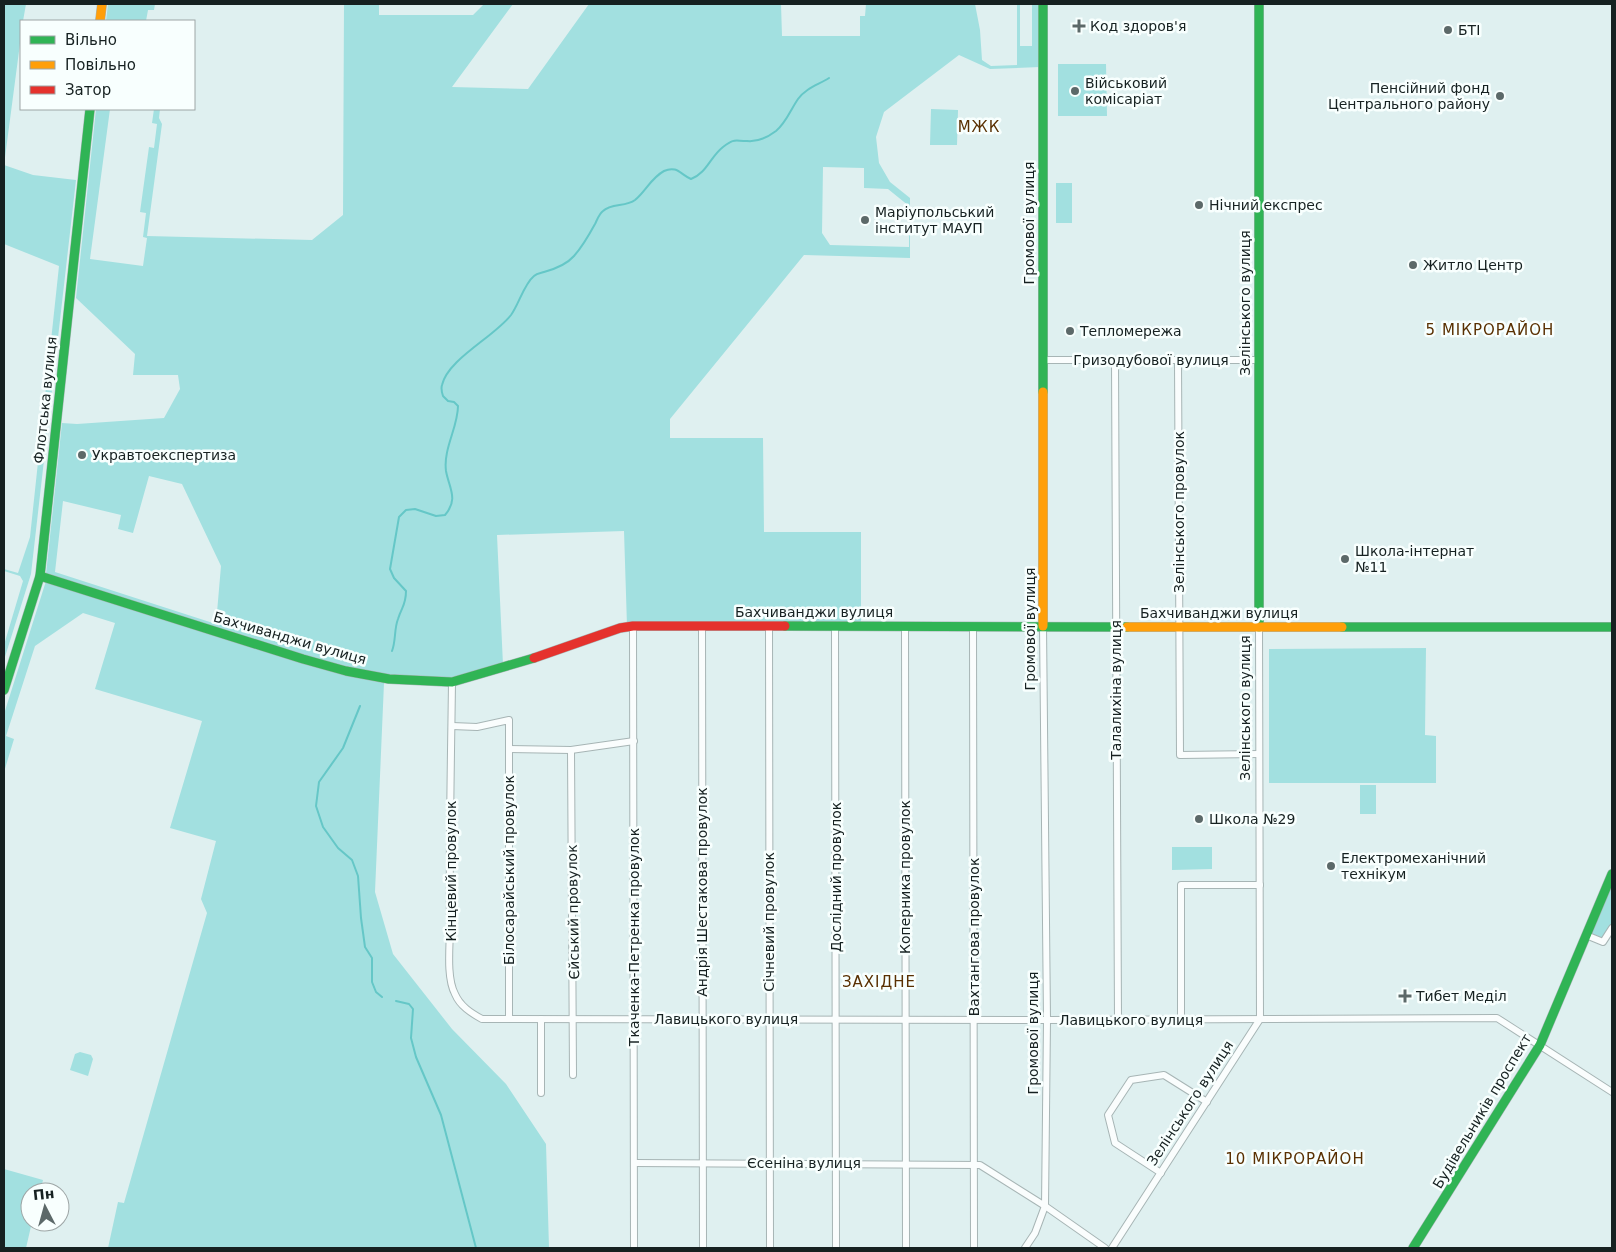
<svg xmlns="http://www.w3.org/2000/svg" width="1616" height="1252" font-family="'DejaVu Sans',sans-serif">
  <rect width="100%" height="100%" fill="#dff0f0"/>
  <g fill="#a2e0e0" fill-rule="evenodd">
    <polygon points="4,4 26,4 23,21 21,21 21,36 4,165 33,175 76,180 31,574 4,660 4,645 23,581 20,576 4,571 4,569 18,573 30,537 59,266 4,244"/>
    <polygon points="108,4 155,4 154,10 148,10 146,21 106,21"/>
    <path d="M 344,4 L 379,4 L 379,15 L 473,15 L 484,4 L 513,4 L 452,87 L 528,89 L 589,4 L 781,4 L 782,36 L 860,36 L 860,16 L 865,16 L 866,4 L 975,4 L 980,30 L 982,60 L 991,66 L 1017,65 L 1017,4 L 1020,4 L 1020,46 L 1032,46 L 1032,4 L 1040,4 L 1040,67 L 990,69 L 959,55 L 884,112 L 876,137 L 879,163 L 890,182 L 910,198 L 910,258 L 804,255 L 670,419 L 670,438 L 763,438 L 764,532 L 861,532 L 861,622 L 627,626 L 624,531 L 497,535 L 503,665 C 480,671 456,679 432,679 C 364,677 298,654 233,634 C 171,614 108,594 46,574 L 62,423 L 77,424 L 164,418 L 180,389 L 178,375 L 133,375 L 135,354 L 76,298 L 96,109 L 110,109 L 90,259 L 143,266 L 147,238 L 143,237 L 146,213 L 140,212 L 149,147 L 154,148 L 157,124 L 152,123 L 154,109 L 160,109 L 159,118 L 162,124 L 147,236 L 312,240 L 343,215 ZM 823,167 L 864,168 L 864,188 L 888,189 L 909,206 L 909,247 L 830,245 L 822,233 ZM 149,476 L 182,484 L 221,566 L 216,624 L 55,572 L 63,501 L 121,515 L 118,529 L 133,533 Z"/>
    <polygon points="1058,64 1106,64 1107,116 1058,116"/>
    <polygon points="931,109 958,110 957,145 930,145"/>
    <rect x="1056" y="183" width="16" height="40"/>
    <polygon points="46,581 346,675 384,683 375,892 393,954 452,1029 506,1084 546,1144 549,1248 108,1248 118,1202 124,1203 207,913 201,899 216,841 170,828 202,721 95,689 115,623 83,613 35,646 6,736 14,739 4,772 4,714"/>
    <polygon points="1426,648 1425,735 1436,736 1436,783 1269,783 1269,649"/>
    <rect x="1360" y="785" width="16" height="29"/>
    <polygon points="1172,847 1212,847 1212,869 1172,870"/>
    <polygon points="1612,882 1612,923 1602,939 1590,934"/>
    <polygon points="80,1052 91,1055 93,1059 88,1076 70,1070 75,1054"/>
    <polygon points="4,1169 43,1180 40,1192 30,1192 30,1222 32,1222 26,1248 4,1248"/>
  </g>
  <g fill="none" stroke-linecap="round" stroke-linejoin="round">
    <g stroke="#65c7c7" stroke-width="2">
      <path d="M 392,651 C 396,641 394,629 398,619 C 402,606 406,605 406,591 L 394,578 L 390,569 L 399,517 L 406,510 L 415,509 L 436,516 L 445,515 C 459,499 449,488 446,471 C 443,449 458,427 458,406 L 454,402 L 448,401 L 443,396 C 442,393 441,388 442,385 C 448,359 494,337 511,315 C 519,304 524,284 534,276 C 537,273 541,273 544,272 C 555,269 567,264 574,256 C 583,246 589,235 595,224 C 597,220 599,214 603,211 C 611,203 626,207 635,200 C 646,191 651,178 664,171 C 677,165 681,175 691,179 C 707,173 710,157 723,147 C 735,138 734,141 747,141 C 757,142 768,137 776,131 C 786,123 791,109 798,99 C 806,88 818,85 829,78"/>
      <polyline points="360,706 343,748 319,782 316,806 323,827 338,848 352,860 358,876 361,918 365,947 372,958 372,982 376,992 382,997"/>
      <polyline points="396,1001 409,1004 413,1009 411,1038 416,1057 441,1115 476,1248"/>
    </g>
    <g stroke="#a7b5b5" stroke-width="8">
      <g id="street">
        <polyline points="1043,360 1259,360"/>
        <polyline points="1115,360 1118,1020"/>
        <polyline points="1178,360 1180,755 1259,754"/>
        <polyline points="702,625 703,1248"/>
        <polyline points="769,625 770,1248"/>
        <polyline points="633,626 634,1248"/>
        <polyline points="835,626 836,1248"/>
        <polyline points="905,626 906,1248"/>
        <polyline points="973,626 974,1248"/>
        <path d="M 452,682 C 451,763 449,845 450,926 C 450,945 446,977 455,994 C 460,1006 471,1013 482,1019 L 1047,1020 L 1497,1018 L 1612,1092"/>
        <polyline points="452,726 477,727 509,720 509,1019"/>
        <polyline points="509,749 571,750 634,741"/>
        <polyline points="571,750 573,1075"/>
        <polyline points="1586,935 1603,942 1612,928"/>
        <polyline points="541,1019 541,1093"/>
        <polyline points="1181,1020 1181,885 1260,885"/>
        <polyline points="634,1163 980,1165 1045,1206 1105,1248"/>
        <polyline points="1161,1173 1115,1143 1108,1115 1131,1080 1164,1075 1207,1102"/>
        <polyline points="1025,1248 1035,1233 1045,1206 1047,1020 1043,626"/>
        <polyline points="1112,1248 1260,1019 1259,627"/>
      </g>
    </g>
    <g stroke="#a7b5b5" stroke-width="10">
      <g id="fast">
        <polyline points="1043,4 1043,392"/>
        <polyline points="1259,4 1259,627"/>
        <polyline points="40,576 303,659 346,671 389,679 452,682 534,658"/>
        <polyline points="785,626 1127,627"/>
        <polyline points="1342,627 1612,627"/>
        <polyline points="4,690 40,576 90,109"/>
        <polyline points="1413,1248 1540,1045 1612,874"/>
      </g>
    </g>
    <g stroke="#a7b5b5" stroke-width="10">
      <g id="slow">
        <polyline points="100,21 102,4"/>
        <polyline points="1043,392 1043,626"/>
        <polyline points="1127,627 1342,627"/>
      </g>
    </g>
    <g stroke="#a7b5b5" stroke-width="10">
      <polyline id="jam" points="534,658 620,628 633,626 785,626"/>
    </g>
    <use href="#street" stroke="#fafdfd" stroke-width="6"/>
    <use href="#fast" stroke="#30b455" stroke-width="9"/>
    <use href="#slow" stroke="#ff9f0a" stroke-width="9"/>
    <use href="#jam" stroke="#e5322d" stroke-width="9"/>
  </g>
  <g fill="#5c6969" stroke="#f8fffe" stroke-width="2">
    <path d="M1076.5 18.5h5v5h5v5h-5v5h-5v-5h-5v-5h5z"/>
    <circle cx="1448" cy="30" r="5"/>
    <circle cx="1075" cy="91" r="5"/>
    <circle cx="1500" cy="96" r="5"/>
    <circle cx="1199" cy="205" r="5"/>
    <circle cx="865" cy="220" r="5"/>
    <circle cx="1413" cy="265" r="5"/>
    <circle cx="1070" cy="331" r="5"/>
    <circle cx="82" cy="455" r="5"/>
    <circle cx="1345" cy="559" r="5"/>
    <circle cx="1199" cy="819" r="5"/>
    <circle cx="1331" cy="866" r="5"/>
    <path d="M1402.5 988.5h5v5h5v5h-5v5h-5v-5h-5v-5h5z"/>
  </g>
  <g text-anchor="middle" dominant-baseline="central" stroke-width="5" stroke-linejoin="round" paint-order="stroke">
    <g font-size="14" fill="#162121" stroke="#f8fffe" text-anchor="start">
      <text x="1090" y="26">Код здоров'я</text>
      <text x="1458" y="30">БТІ</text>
      <text x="1085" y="83">Військовий<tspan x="1085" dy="16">комісаріат</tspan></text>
      <text x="1490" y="88" text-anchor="end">Пенсійний фонд<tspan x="1490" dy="16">Центрального району</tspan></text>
      <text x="1209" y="205">Нічний експрес</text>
      <text x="875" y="212">Маріупольський<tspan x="875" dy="16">інститут МАУП</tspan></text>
      <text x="1423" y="265">Житло Центр</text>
      <text x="1080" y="331">Тепломережа</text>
      <text x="92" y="455">Укравтоекспертиза</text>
      <text x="1355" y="551">Школа-інтернат<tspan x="1355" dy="16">№11</tspan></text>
      <text x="1209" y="819">Школа №29</text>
      <text x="1341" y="858">Електромеханічний<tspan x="1341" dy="16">технікум</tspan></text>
      <text x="1416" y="996">Тибет Меділ</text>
    </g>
    <g font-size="14" fill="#162121" stroke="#f8fffe">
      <text transform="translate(1029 223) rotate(-90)">Громової вулиця</text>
      <text transform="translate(1245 303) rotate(-90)">Зелінського вулиця</text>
      <text x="1151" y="360">Гризодубової вулиця</text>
      <text transform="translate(45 400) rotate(-84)">Флотська вулиця</text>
      <text transform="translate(1179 512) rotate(-90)">Зелінського провулок</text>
      <text x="814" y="612">Бахчиванджи вулиця</text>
      <text x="1219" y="613">Бахчиванджи вулиця</text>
      <text transform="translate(1030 629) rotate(-90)">Громової вулиця</text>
      <text transform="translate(290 638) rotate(16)">Бахчиванджи вулиця</text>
      <text transform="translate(1116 690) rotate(-90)">Талалихіна вулиця</text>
      <text transform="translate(1245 708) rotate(-90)">Зелінського вулиця</text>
      <text transform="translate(509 870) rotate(-90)">Білосарайський провулок</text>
      <text transform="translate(451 871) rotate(-90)">Кінцевий провулок</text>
      <text transform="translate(836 877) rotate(-90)">Дослідний провулок</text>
      <text transform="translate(905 877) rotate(-90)">Коперника провулок</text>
      <text transform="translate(702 892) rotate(-90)">Андрія Шестакова провулок</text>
      <text transform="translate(573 912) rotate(-91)">Єйський провулок</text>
      <text transform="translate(769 922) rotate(-90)">Січневий провулок</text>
      <text transform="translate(634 937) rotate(-90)">Ткаченка-Петренка провулок</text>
      <text transform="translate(974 937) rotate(-90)">Вахтангова провулок</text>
      <text x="726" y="1019">Лавицького вулиця</text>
      <text x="1131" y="1020">Лавицького вулиця</text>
      <text transform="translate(1033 1033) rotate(-90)">Громової вулиця</text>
      <text transform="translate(1190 1103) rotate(-57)">Зелінського вулиця</text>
      <text transform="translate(1482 1111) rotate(-59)">Будівельників проспект</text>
      <text x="804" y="1163">Єсеніна вулиця</text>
    </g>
    <g font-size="15" letter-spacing="1" fill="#593002" stroke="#f8fffe">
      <text x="979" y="127">МЖК</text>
      <text x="1490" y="330">5 МІКРОРАЙОН</text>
      <text x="879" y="982">ЗАХІДНЕ</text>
      <text x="1295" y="1159">10 МІКРОРАЙОН</text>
    </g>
  </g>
  <rect width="1616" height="1252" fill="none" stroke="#162121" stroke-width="10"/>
  <rect x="20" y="20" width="175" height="90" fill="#f8fffe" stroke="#9ea6a6"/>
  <rect x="30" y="36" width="25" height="8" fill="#30b455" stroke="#9ea6a6"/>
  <text x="65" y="45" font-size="15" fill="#162121">Вільно</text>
  <rect x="30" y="61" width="25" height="8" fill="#ff9f0a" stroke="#9ea6a6"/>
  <text x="65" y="70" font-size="15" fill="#162121">Повільно</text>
  <rect x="30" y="86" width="25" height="8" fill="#e5322d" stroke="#9ea6a6"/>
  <text x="65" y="95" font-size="15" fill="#162121">Затор</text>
  <g transform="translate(45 1207) rotate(354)"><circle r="24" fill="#f8fffe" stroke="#9ea6a6"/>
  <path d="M0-4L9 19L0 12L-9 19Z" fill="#5c6969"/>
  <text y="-8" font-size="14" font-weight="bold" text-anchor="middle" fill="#162121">Пн</text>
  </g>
</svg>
